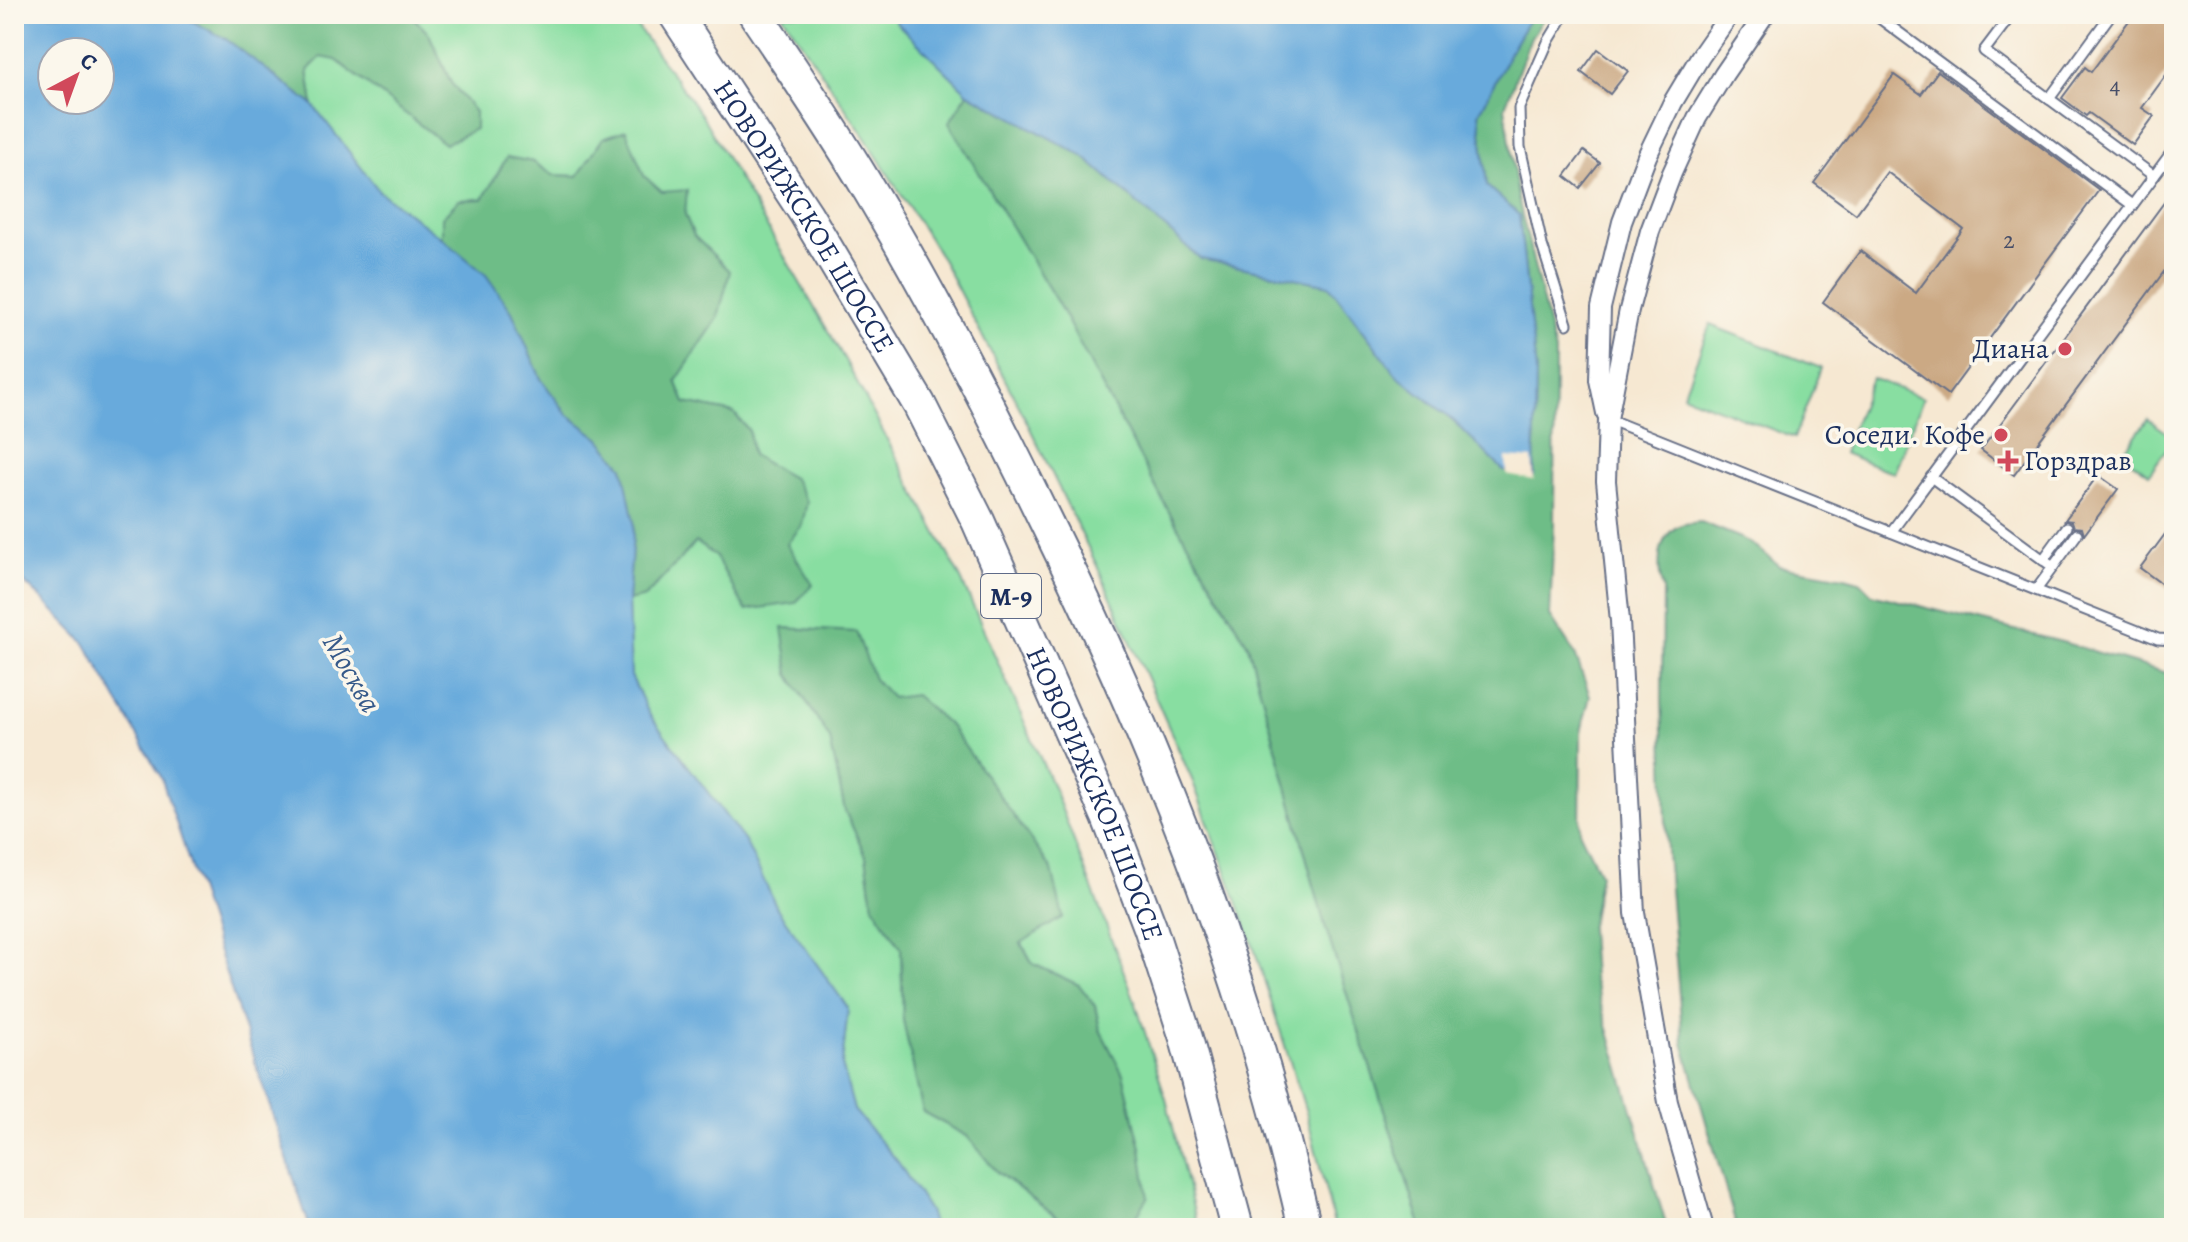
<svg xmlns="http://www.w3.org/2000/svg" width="2188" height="1242" font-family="Alegreya,serif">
  <rect width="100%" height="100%" fill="#fbf7ec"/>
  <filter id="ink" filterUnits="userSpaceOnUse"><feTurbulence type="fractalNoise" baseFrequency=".0125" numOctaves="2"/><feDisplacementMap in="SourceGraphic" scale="16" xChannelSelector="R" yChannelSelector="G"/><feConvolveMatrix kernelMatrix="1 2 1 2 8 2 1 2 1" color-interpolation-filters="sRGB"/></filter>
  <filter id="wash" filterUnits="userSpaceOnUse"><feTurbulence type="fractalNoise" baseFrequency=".006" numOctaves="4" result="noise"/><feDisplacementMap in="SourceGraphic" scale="32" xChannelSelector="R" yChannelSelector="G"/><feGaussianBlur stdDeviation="1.8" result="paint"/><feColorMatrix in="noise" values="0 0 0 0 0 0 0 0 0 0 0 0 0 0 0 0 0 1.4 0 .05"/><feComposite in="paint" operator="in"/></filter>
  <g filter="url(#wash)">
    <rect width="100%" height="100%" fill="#f6e8d2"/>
    <g fill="#88dea1" stroke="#528680" stroke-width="2">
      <polygon points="410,14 628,14 701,114 845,360 961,579 1054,789 1135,1001 1166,1099 1198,1228 1140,1228 1135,1219 1147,1198 1141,1148 1123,1074 1100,1030 1095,1006 1079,985 1033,964 892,698 874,680 856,633 783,628 789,674 830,739 845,811 866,856 873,905 901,948 903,1020 923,1112 967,1136 997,1172 1071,1228 934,1228 929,1211 898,1162 854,1110 842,1065 848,1008 778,910 746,843 649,714 631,676 628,601 645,597 696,542 715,556 746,610 786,544 802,525 794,479 752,455 749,431 734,413 685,403 676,381 718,318 729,271 694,236 685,215 644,176 626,130 603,138 578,176 553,175 533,162 507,157 483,199 459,200 443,217 442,238 380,192 313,105 308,70 320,56 336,59 445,144 475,112 451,83 429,34"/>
      <polygon points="782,14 891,14 897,23 968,93 949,123 1060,307 1168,510 1248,645 1326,929 1422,1228 1335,1228 1307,1115 1253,945 1193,782 1099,570 1022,412 942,259 862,133"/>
      <polygon points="1710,325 1821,368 1794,438 1683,395"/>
      <polygon points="1872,378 1923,398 1894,473 1843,453"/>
      <polygon points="2148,419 2174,438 2149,474 2122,454"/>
    </g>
    <g fill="#6ebd87" stroke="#447672" stroke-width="2">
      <polygon points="179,14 410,14 429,34 451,83 475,112 475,129 445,144 336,60 321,57 308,70 313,105 226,39"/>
      <polygon points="1532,14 1547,14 1531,37 1505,107 1518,198 1555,352 1554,524 1550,616 1575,654 1590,696 1581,732 1580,833 1600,874 1590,930 1593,978 1667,1228 1422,1228 1326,929 1248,645 1168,510 1060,307 949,123 968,93 1083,156 1201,259 1329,285 1396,374 1454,421 1504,471 1534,475 1536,372 1519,215 1487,186 1479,114 1511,50"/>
      <polygon points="626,130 644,176 662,192 687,190 685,215 694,236 730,271 718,318 676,381 685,403 734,413 749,431 752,455 794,479 807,502 802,525 787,544 813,585 795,603 746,610 715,556 696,542 645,597 628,601 634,522 600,439 567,414 541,379 512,312 442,238 442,217 459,200 483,199 507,157 533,162 553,175 578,176 603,138"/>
      <path d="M 1701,522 L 1741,538 L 1757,547 L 1779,566 L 1845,577 L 1859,581 L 1872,594 L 2062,642 L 2174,675 L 2174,1228 L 1737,1228 L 1683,1043 L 1667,853 L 1662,700 L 1663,590 C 1657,569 1656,535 1681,525 C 1687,523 1694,523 1701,522 Z"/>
      <polygon points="782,628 856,632 874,679 892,698 915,695 951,727 1052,870 1063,917 1021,943 1033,964 1079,985 1095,1006 1100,1030 1123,1074 1141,1148 1148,1198 1135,1218 1140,1228 1071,1228 997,1172 967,1136 923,1112 903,1020 901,948 873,905 866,856 845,811 830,739 789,674"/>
    </g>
    <g fill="#67aadc" stroke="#416c9d" stroke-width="2" fill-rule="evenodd">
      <path d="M 14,14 L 179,14 L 226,39 L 313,105 L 380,192 L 442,238 L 486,275 L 512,312 L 541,379 L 567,414 L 600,439 L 623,467 L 634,522 L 628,601 L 631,676 L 649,714 L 746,843 L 778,910 L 848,1008 L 842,1065 L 854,1110 L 898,1162 L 929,1211 L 934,1228 L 310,1228 L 161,777 L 85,643 L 42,599 L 14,573 ZM 52,52 L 100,52 L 100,100 L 52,100 Z"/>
      <polygon points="891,14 1532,14 1511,50 1479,114 1487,186 1519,215 1536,372 1534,476 1504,471 1454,421 1396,374 1329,285 1201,259 1083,156 968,93 897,23"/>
    </g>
    <polygon fill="#f6e8d2" points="1506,457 1532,459 1534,480 1507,475"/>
    <g id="blocks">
      <g fill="#cba984">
        <polygon points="2134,14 2174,14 2174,64 2142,108 2154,116 2133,145 2089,113 2086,116 2062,98 2085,67 2091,72"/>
        <polygon points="1598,49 1628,71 1610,94 1581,72"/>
        <polygon points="1938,71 2099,190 1948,395 1823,302 1860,251 1916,293 1963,229 1887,172 1856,214 1814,183 1894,75 1921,94"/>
        <polygon points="1584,151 1600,163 1580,188 1565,176"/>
        <polygon points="2174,189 2174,258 2014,475 1981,450"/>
        <polygon points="2098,475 2118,489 2084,535 2082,528 2074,527 2072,521 2065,520"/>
        <polygon points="2174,522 2174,593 2140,568"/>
      </g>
    </g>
  </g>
  <g filter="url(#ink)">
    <use href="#blocks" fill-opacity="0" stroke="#687087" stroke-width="2"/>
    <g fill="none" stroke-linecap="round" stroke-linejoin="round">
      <g stroke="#687087" stroke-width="13">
        <g id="lane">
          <polyline points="1565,14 1548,42 1519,108 1520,147 1542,245 1567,324"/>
          <polyline points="1868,14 1878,17 2132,205"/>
          <polyline points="2012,14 1984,51 2154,176"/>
          <polyline points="2049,99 2111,14"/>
          <polyline points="1608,419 2158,639 2174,640"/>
          <polyline points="1931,477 2053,567 2036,590"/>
          <polyline points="1891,532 2174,149"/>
          <polyline points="2043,560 2067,527"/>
          <polyline points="2053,567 2077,534"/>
        </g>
      </g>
      <g stroke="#687087" stroke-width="22">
        <g id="street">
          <polyline points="1606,413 1599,380 1601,308 1622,222 1647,156 1673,102 1700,57 1730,14"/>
          <polyline points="1704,1228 1668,1102 1635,913 1620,621 1606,481 1608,419 1629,310 1650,231 1672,173 1697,118 1724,74 1765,14"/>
        </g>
      </g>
      <g stroke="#687087" stroke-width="36">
        <g id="highway">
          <path id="s1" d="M 675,14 L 806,214 L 919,404 L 978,521 L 1108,817 L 1150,927 L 1186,1038 L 1237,1228"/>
          <path d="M 755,14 C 793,70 831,126 865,183 C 930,291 988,403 1043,516 C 1123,678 1195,847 1249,1020 C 1271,1089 1289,1158 1305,1228"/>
        </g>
      </g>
      <use href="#lane" stroke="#fff" stroke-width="9"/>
      <use href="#street" stroke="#fff" stroke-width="18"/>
      <use href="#highway" stroke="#fff" stroke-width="32"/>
    </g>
  </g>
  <g fill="#d1495b" stroke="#fbf7ec" stroke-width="3">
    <circle cx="2065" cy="349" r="8"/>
    <circle cx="2001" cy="435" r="8"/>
    <path d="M2004 449h8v8h8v8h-8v8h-8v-8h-8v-8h8z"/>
  </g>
  <g text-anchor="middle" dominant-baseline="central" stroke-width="7" stroke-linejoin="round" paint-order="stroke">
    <g font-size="24" fill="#474e68">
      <text x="2115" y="85">4</text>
      <text x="2009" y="240">2</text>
    </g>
    <rect fill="#fbf7ec" stroke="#5e6b89" stroke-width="2" x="981" y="574" width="60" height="44" rx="6"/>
    <g font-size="26" font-weight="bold" fill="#1b2f5e">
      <text x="1011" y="596">М-9</text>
    </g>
    <g font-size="28" fill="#1b2f5e" stroke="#fbf7ec">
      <text stroke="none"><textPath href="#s1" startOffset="240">НОВОРИЖСКОЕ ШОССЕ</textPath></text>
      <text stroke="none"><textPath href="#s1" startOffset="888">НОВОРИЖСКОЕ ШОССЕ</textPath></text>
    </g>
    <g font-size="28" fill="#1b2f5e" stroke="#fbf7ec" text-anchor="end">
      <text x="2049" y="349">Диана</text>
      <text x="1985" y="435">Соседи. Кофе</text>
      <text x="2024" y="461" text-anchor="start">Горздрав</text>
    </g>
    <g font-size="30" font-style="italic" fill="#365a8a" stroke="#fbf7ec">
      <text transform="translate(352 673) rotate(60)">Москва</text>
    </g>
  </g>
  <rect width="2188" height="1242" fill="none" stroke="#fbf7ec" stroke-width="48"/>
  <g transform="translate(76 76) rotate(41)"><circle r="38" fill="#fbf7ec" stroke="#a1a7b3" stroke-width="2"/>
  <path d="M0-6L14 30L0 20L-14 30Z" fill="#d1495b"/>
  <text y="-12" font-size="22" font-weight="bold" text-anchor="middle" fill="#1b2f5e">С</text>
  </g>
</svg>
